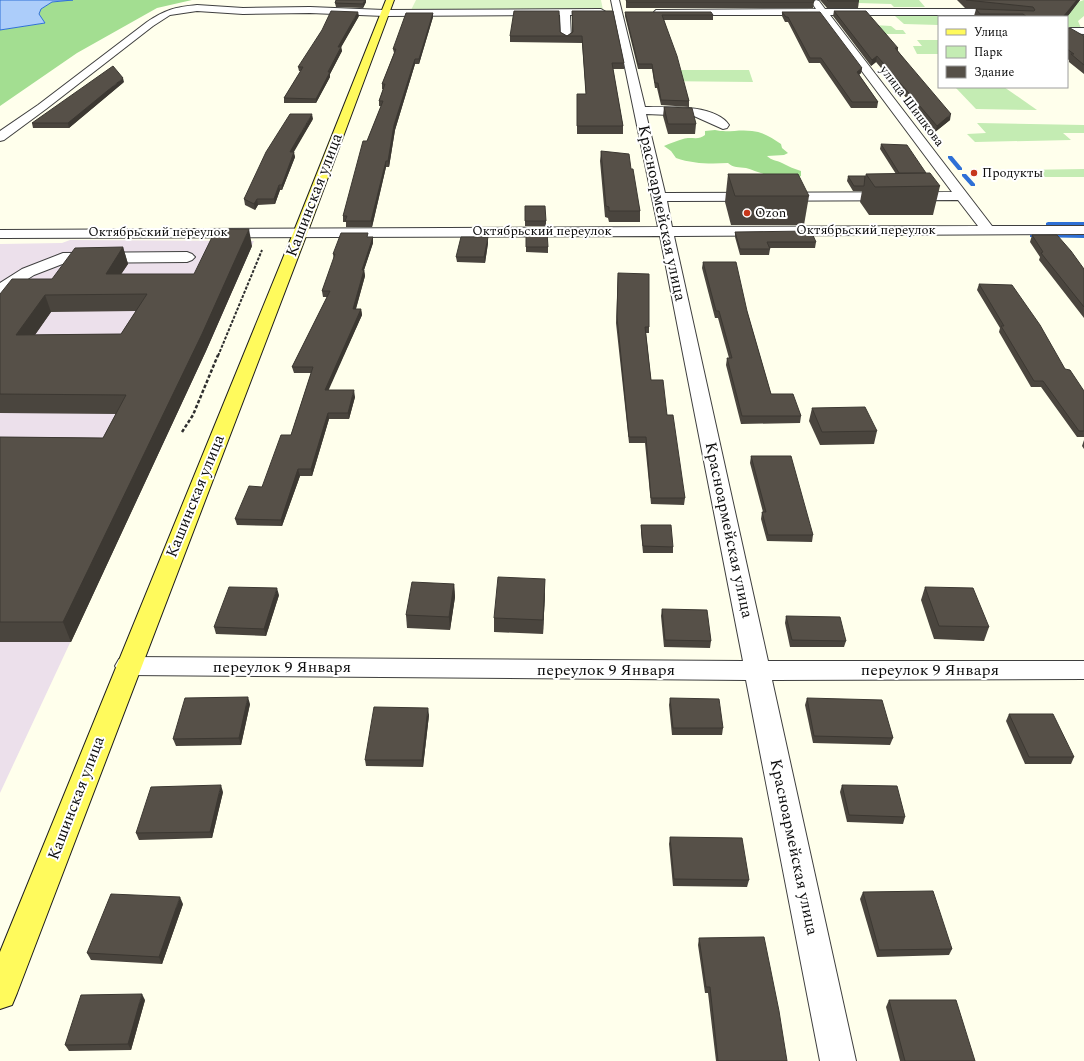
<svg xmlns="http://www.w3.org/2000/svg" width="1084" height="1061" font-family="Spectral,serif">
  <rect width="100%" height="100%" fill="#ffffec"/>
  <polygon fill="#ece0eb" points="70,240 254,241 206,351 0,793 0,244 62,243"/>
  <g fill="#c4ecb3">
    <polygon points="855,0 919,0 925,7 894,7 891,4 858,3"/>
    <polygon points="1084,0 1084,16 1078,21 1081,28 1067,27 1067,17 1033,17"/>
    <polygon points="895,16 939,16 940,17 939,25 904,24"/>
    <polygon points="873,25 891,26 896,30 903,30 906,34 880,34"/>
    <polygon points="917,40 939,40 939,54 917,54 913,46 922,46"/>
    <polygon points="654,70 749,70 753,82 656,81"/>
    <polygon points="955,87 1004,87 1037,110 976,109"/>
    <polygon points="977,123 1084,125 1084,133 1063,133 1071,140 975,142 967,134 986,133"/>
    <polygon points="1084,169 1084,177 1027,177 1022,170"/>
  </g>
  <g fill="#a3de91">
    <polygon points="73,0 192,0 157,8 77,53 0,106 0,30 45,23 39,14 41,9 52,2"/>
    <path d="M 715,130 C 727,133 739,129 752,131 C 763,132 772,138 781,144 L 782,148 L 788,153 L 784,155 L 767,156 C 772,161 776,160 782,163 C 788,166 794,169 801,171 L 801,176 C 784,184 763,173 746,168 C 739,167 733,168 728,163 C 711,164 693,164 676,158 L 671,151 L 664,146 C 670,143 677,141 683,139 C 691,136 698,141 705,135 L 705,131 Z"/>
  </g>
  <polygon fill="#d9f3c5" points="416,0 601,0 603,10 411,10"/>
  <polygon fill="#accdfa" stroke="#2e70d6" points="0,0 73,0 52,2 41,9 39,14 45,23 0,30"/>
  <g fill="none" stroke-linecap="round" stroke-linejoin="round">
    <g fill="#2e70d6" fill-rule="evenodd">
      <polygon points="948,156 952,156 962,168 962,170 958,170 948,158"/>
      <polygon points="962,174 966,174 975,184 975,186 971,186 962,176"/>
      <polygon points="1048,222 1084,222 1084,226 1046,225 1046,223"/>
      <polygon points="1032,234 1084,234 1084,238 1030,237 1030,235"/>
    </g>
    <g stroke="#3f3f3f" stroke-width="2">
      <g id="minor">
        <path d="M 611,0 L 619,0 L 645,107 C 667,107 715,104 729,125 L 727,128 L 723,129 L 694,116 L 646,114 L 665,193 L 952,192 L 820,15 L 659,15 L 656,14 L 654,12 L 656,10 L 816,9 L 812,3 L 816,0 L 819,1 L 825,9 L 974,9 L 1030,15 L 1032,17 L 998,17 L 974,15 L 830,15 L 992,226 L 1084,226 L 1084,234 L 674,236 L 768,661 L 1084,661 L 1084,679 L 772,680 L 856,1061 L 820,1061 L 746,680 L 128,675 L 119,673 L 115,666 L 119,659 L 128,657 L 743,661 L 660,236 L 0,238 L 0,230 L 658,227 ZM 958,200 L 978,226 L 672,227 L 667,201 Z"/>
        <path d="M 197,5 L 243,8 L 310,7 L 384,10 L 601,9 L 606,12 L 601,15 L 570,15 L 571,38 L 566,41 L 561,38 L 560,15 L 384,16 L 310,13 L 243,14 L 197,11 L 170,15 L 153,26 L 46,109 L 4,140 L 0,141 L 0,131 L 38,105 L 147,22 C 165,10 175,7 197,5 Z"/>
        <polygon points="1071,28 1084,28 1084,34 1068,33 1068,29"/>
        <polygon points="187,252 192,254 195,257 192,260 187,262 65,263 34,275 6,293 0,295 0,283 22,269 63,253"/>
      </g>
    </g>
    <g stroke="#1d1d1d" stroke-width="2">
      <polygon id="major" points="386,0 394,0 308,231 17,993 12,1005 0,1009 0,952 294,231"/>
    </g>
    <polyline stroke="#2e2e2e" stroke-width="2" stroke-dasharray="3 1.5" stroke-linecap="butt" points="218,356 262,250"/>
    <polyline stroke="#2e2e2e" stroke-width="2.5" stroke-dasharray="3.5 2" stroke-linecap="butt" points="182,432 193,415 218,355"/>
    <use href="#minor" fill="#fff" fill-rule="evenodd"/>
    <use href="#major" fill="#fffa5c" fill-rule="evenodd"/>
  </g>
  <g fill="#4a453e" fill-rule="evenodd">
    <polygon points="626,0 814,0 814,2 813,8 626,8"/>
    <polygon points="820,0 858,0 859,1 858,8 827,8"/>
    <polygon points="957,0 1080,0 1067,17 974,17 974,16 976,9 989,10 965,8"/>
    <polygon points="366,2 363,8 336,7 335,3"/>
    <polygon points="572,11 624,63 624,69 613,69 623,126 623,134 577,134 577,94 586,94 582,43 510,42 510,36 560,32 567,36 572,32"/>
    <polygon points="834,11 898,48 898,51 950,120 935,132 876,62 871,66 833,16"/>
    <polygon points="625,12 713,15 713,20 664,20 689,101 689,107 661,105 657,88 655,88 652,69 638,69 625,16"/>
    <polygon points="782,12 862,68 861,73 859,75 878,102 877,108 851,108 820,63 809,63 788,22 785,22 782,16"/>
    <polygon points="433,13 433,17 419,64 415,64 395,130 389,167 386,167 372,227 346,227 346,222 343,222 343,216 367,141 381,106 379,106 379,101 383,89 382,89 382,84 394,53 393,49"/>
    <polygon points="359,16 341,47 342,51 330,74 330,77 316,103 284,103 284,98 301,71 299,71 298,67"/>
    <polygon points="1067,28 1084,36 1084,74 1069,62 1069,60 1067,59"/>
    <polygon points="124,82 69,128 33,128 32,123"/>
    <polygon points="664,107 696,124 695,134 668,134 663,116"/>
    <polygon points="313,119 293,152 295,157 282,190 280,190 275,204 258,205 255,210 245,205 244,199"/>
    <polygon points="881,144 926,173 926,174 940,186 933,215 869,215 860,202 862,191 853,191 847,181 848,176 865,176 866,174 896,174 880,149"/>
    <polygon points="601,151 631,169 640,211 640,222 609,222 608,218 605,217 600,161"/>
    <polygon points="728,174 809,196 804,225 731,225 725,202"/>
    <polygon points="525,206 546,221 546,226 525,226"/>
    <polygon points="526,232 548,247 548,253 526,252"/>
    <polygon points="735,232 816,242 815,248 769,248 770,249 769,255 740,255 735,237"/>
    <polygon points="1032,235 1084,269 1084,318 1039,260 1040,257 1030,242"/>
    <polygon points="369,237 373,237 373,243 364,270 365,276 356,309 361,309 362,315 328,390 355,397 349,419 329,419 312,476 300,476 282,526 237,525 235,519 262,487 291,435 311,373 294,373 292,367 327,297 323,297 322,291 334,260 333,254"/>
    <polygon points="488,243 485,263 457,262 456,257"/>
    <path d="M 252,246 L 206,351 L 71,642 L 0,642 L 0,437 L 103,438 L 116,414 L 0,413 L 0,294 L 52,279 L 123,247 L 128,264 L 121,274 L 194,274 ZM 136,311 L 121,334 L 35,335 L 51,312 Z"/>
    <polygon points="703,262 747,311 771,394 801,416 800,423 741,424 726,365 727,358 729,358 718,318 715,318 702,268"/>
    <polygon points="618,273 649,327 649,333 646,333 651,380 667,415 685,498 684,505 651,504 645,443 629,443 616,323"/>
    <polygon points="979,284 1065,369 1084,391 1084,437 1077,437 1041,387 1031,387 999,332 1000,328 977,290"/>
    <polygon points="812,408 877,431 874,444 820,445 809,421"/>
    <polygon points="1084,440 1084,449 1082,446"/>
    <polygon points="751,456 813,535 812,542 767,541 761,519 762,512 763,512 750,463"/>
    <polygon points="641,525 673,547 673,553 643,553 641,532"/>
    <polygon points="454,584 455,597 450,630 407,628 406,615"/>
    <polygon points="925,587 989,627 984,641 934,639 921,600"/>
    <polygon points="545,593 543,634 494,632 494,618"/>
    <polygon points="279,595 266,636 216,634 214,627"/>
    <polygon points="662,609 711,641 710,648 664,647 661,616"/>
    <polygon points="786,616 846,641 844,647 790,647 785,623"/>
    <polygon points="670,698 723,728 722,735 672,735 669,705"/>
    <polygon points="807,698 893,738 890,745 813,743 805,705"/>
    <polygon points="250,704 241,745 176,746 173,739"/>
    <polygon points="1009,714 1074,757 1071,764 1025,764 1006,721"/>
    <polygon points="429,715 423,767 366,766 365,760"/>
    <polygon points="842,785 905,817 903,824 847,822 840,792"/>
    <polygon points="223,792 212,838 139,840 136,833"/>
    <polygon points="670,837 749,880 747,887 673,886 669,844"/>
    <polygon points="863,892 952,949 949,955 877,957 860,899"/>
    <polygon points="183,904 162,964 91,960 87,953"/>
    <polygon points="699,938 787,1061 716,1061 708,993 705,993 698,945"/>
    <polygon points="145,1000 131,1050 69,1051 65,1045"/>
    <polygon points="889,1000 975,1061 900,1061 886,1007"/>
  </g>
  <g fill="#3c3832">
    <polygon points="365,0 366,0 366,2 363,8 363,4"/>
    <polygon points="1077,0 1080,0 1067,17 1063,17"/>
    <polygon points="358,12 359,16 339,51 338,47"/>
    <polygon points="433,13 433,17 419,64 419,59"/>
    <polygon points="341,47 342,51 330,74 330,77 316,103 316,99"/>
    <polygon points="877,56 876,62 871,66 872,60"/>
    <polygon points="415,59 415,64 395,130 389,167 388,161 394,125"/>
    <polygon points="862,68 861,73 856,77 857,72"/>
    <polygon points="123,78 124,82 69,128 68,123"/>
    <polygon points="312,114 313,119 291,157 290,152"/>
    <polygon points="951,114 950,120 935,132 937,126"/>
    <polygon points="294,152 295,157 282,190 282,185"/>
    <polygon points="386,161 386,167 372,227 371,221"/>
    <polygon points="279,185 280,190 275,204 274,199"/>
    <polygon points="257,199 258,205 255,210 254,204"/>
    <polygon points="249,229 252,246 206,351 71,642 63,622"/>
    <polygon points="373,237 373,243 362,276 362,270"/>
    <polygon points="488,237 488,243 485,263 484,257"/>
    <polygon points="123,247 128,264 110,291 106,274"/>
    <polygon points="364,270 365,276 354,315 353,309"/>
    <polygon points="45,295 51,312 22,353 16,335"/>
    <polygon points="361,309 362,315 326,396 325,390"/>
    <polygon points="354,390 355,397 349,419 348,413"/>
    <polygon points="328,413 329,419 312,476 311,469"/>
    <polygon points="298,469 300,476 282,526 281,520"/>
    <polygon points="545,579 545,593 543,634 543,620"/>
    <polygon points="454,584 455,597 450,630 449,617"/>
    <polygon points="277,588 279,595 266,636 264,629"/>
    <polygon points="248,697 250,704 241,745 239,738"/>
    <polygon points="428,708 429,715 423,767 422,760"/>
    <polygon points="221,785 223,792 212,838 210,832"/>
    <polygon points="180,897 183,904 162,964 159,957"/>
    <polygon points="142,994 145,1000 131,1050 128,1044"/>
  </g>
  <g fill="#565048" stroke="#3c3832" fill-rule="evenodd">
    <polygon points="336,0 365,0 363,4 335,3"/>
    <polygon points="626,0 813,0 814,2 627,2"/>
    <polygon points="827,0 858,0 859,1 828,1"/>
    <polygon points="966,0 1077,0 1063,17 1027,17 1023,14 980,14 976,9 1034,11 1035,10 1033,7"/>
    <polygon points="331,11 358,12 338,47 341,47 328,72 330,72 316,99 284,98 303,67 298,67 322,30"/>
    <polygon points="514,11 559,11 560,32 567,36 573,32 572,11 613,11 624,63 612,63 623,126 577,126 577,94 586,94 582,36 510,36"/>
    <polygon points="834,11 866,11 898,48 895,48 951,114 937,126 877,56 872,60"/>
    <polygon points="625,12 711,12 713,15 662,15 677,56 689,101 661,100 658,83 655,83 652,64 638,64"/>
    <polygon points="782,12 820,12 862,68 857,72 878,102 852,102 821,58 810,58 788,17 786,17"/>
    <polygon points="406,13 433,13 419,59 415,59 394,125 388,161 386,161 371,221 345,221 347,216 343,216 363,141 367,141 383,101 379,101 385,84 382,84 396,49 393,49"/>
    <polygon points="1067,28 1070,28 1084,36 1084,65 1071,54 1074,54 1067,49"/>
    <polygon points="113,66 123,78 68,123 32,123"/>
    <polygon points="664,107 692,108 696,124 668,124"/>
    <polygon points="290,114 312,114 290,152 294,152 282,185 279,185 274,199 257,199 254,204 244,199 266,152"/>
    <polygon points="881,144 907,145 926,173 899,173"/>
    <polygon points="601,151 629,154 631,169 633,169 640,211 609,211 609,207 606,206"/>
    <polygon points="930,173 940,186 875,187 866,174"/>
    <polygon points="728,174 798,174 809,196 735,196"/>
    <polygon points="848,176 865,176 864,186 854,186"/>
    <polygon points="525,206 545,206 546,221 525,221"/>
    <path d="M 216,229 L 249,229 L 202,334 L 63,622 L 0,622 L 0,437 L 103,438 L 126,395 L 0,394 L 0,294 L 12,279 L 52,279 L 75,248 L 123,247 L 106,274 L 194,274 ZM 147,294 L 121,334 L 16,335 L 45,295 Z"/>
    <polygon points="811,231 816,242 767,242 770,249 740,249 735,232"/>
    <polygon points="526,232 547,232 548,247 526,247"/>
    <polygon points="341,233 368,233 367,237 373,237 362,270 364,270 353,309 361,309 325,390 354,390 348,413 328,413 311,469 298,469 281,520 235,519 249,486 262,487 281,435 291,435 313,367 292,367 330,291 322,291 335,254 333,254"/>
    <polygon points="1032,235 1057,235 1071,251 1084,269 1084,307 1041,253 1043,252"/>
    <polygon points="461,237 488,237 484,257 456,257"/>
    <polygon points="703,262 736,262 747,311 771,394 793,394 801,416 742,416 727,358 732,358 719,311 716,311"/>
    <polygon points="618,273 649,274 649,327 645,327 651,380 663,380 667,415 673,415 685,498 651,498 646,437 629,437 617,317"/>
    <polygon points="979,284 1012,285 1040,325 1065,369 1070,370 1084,391 1084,431 1079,431 1043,381 1034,381 1001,326 1004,326"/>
    <polygon points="865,407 877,431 822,432 812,408"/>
    <polygon points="751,456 791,456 813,535 768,535 762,512 766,512"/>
    <polygon points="641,525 671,525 673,547 643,546"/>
    <polygon points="498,577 545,579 543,620 494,618"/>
    <polygon points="412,582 454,584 449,617 406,615"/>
    <polygon points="229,587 277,588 264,629 214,627"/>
    <polygon points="925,587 973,588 989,627 939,626"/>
    <polygon points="662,609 707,610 711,641 665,640"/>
    <polygon points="786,616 840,617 846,641 792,640"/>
    <polygon points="248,697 239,738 173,739 185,698"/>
    <polygon points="670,698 719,699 723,728 673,728"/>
    <polygon points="807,698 882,700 893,738 814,736"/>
    <polygon points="374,707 428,708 422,760 365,760"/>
    <polygon points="1009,714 1053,714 1074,757 1029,757"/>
    <polygon points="221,785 210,832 136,833 151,787"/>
    <polygon points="842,785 897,786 905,817 849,815"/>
    <polygon points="670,837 742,838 749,880 674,879"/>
    <polygon points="933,891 952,949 879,950 863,892"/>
    <polygon points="111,894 180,897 159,957 87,953"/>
    <polygon points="764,937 779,1011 787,1061 718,1061 710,987 706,987 699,938"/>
    <polygon points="142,994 128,1044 65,1045 81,995"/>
    <polygon points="889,1000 956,1000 975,1061 905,1061"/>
  </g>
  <g fill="#c6371b" stroke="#fff" stroke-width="1.5">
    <circle cx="974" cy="173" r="4"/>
    <circle cx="747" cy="213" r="4"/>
  </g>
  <g text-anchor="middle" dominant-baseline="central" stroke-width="4" stroke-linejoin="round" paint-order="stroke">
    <g font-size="13" fill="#0c0c0c" stroke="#fff">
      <text transform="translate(912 106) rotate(53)">улица Шишкова</text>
      <text x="866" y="230">Октябрьский переулок</text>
      <text x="542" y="231">Октябрьский переулок</text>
      <text x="158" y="232">Октябрьский переулок</text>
    </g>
    <g font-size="13" fill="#0c0c0c" stroke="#fff" text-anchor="start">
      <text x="982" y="173">Продукты</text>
      <text x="755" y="213">Ozon</text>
    </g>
    <g font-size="16" fill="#0c0c0c" stroke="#fff">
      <text transform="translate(314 195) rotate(-69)">Кашинская улица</text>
      <text transform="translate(662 213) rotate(78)">Красноармейская улица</text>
      <text transform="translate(195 496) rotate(-68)">Кашинская улица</text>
      <text transform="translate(729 530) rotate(78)">Красноармейская улица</text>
      <text x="282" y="667">переулок 9 Января</text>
      <text x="606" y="670">переулок 9 Января</text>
      <text x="930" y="670">переулок 9 Января</text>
      <text transform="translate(76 798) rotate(-69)">Кашинская улица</text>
      <text transform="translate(794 847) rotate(78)">Красноармейская улица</text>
    </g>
  </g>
  <rect x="938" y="16" width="130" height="72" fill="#ffffff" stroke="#9e9e9e"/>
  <rect x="946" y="29" width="20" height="6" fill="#fffa5c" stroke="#9e9e9e"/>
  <text x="974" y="36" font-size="12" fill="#0c0c0c">Улица</text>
  <rect x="946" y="46" width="20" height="12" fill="#c4ecb3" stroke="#9e9e9e"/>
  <text x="974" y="56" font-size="12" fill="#0c0c0c">Парк</text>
  <rect x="946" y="66" width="20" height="12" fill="#565048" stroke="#9e9e9e"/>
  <text x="974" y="76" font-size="12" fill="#0c0c0c">Здание</text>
</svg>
